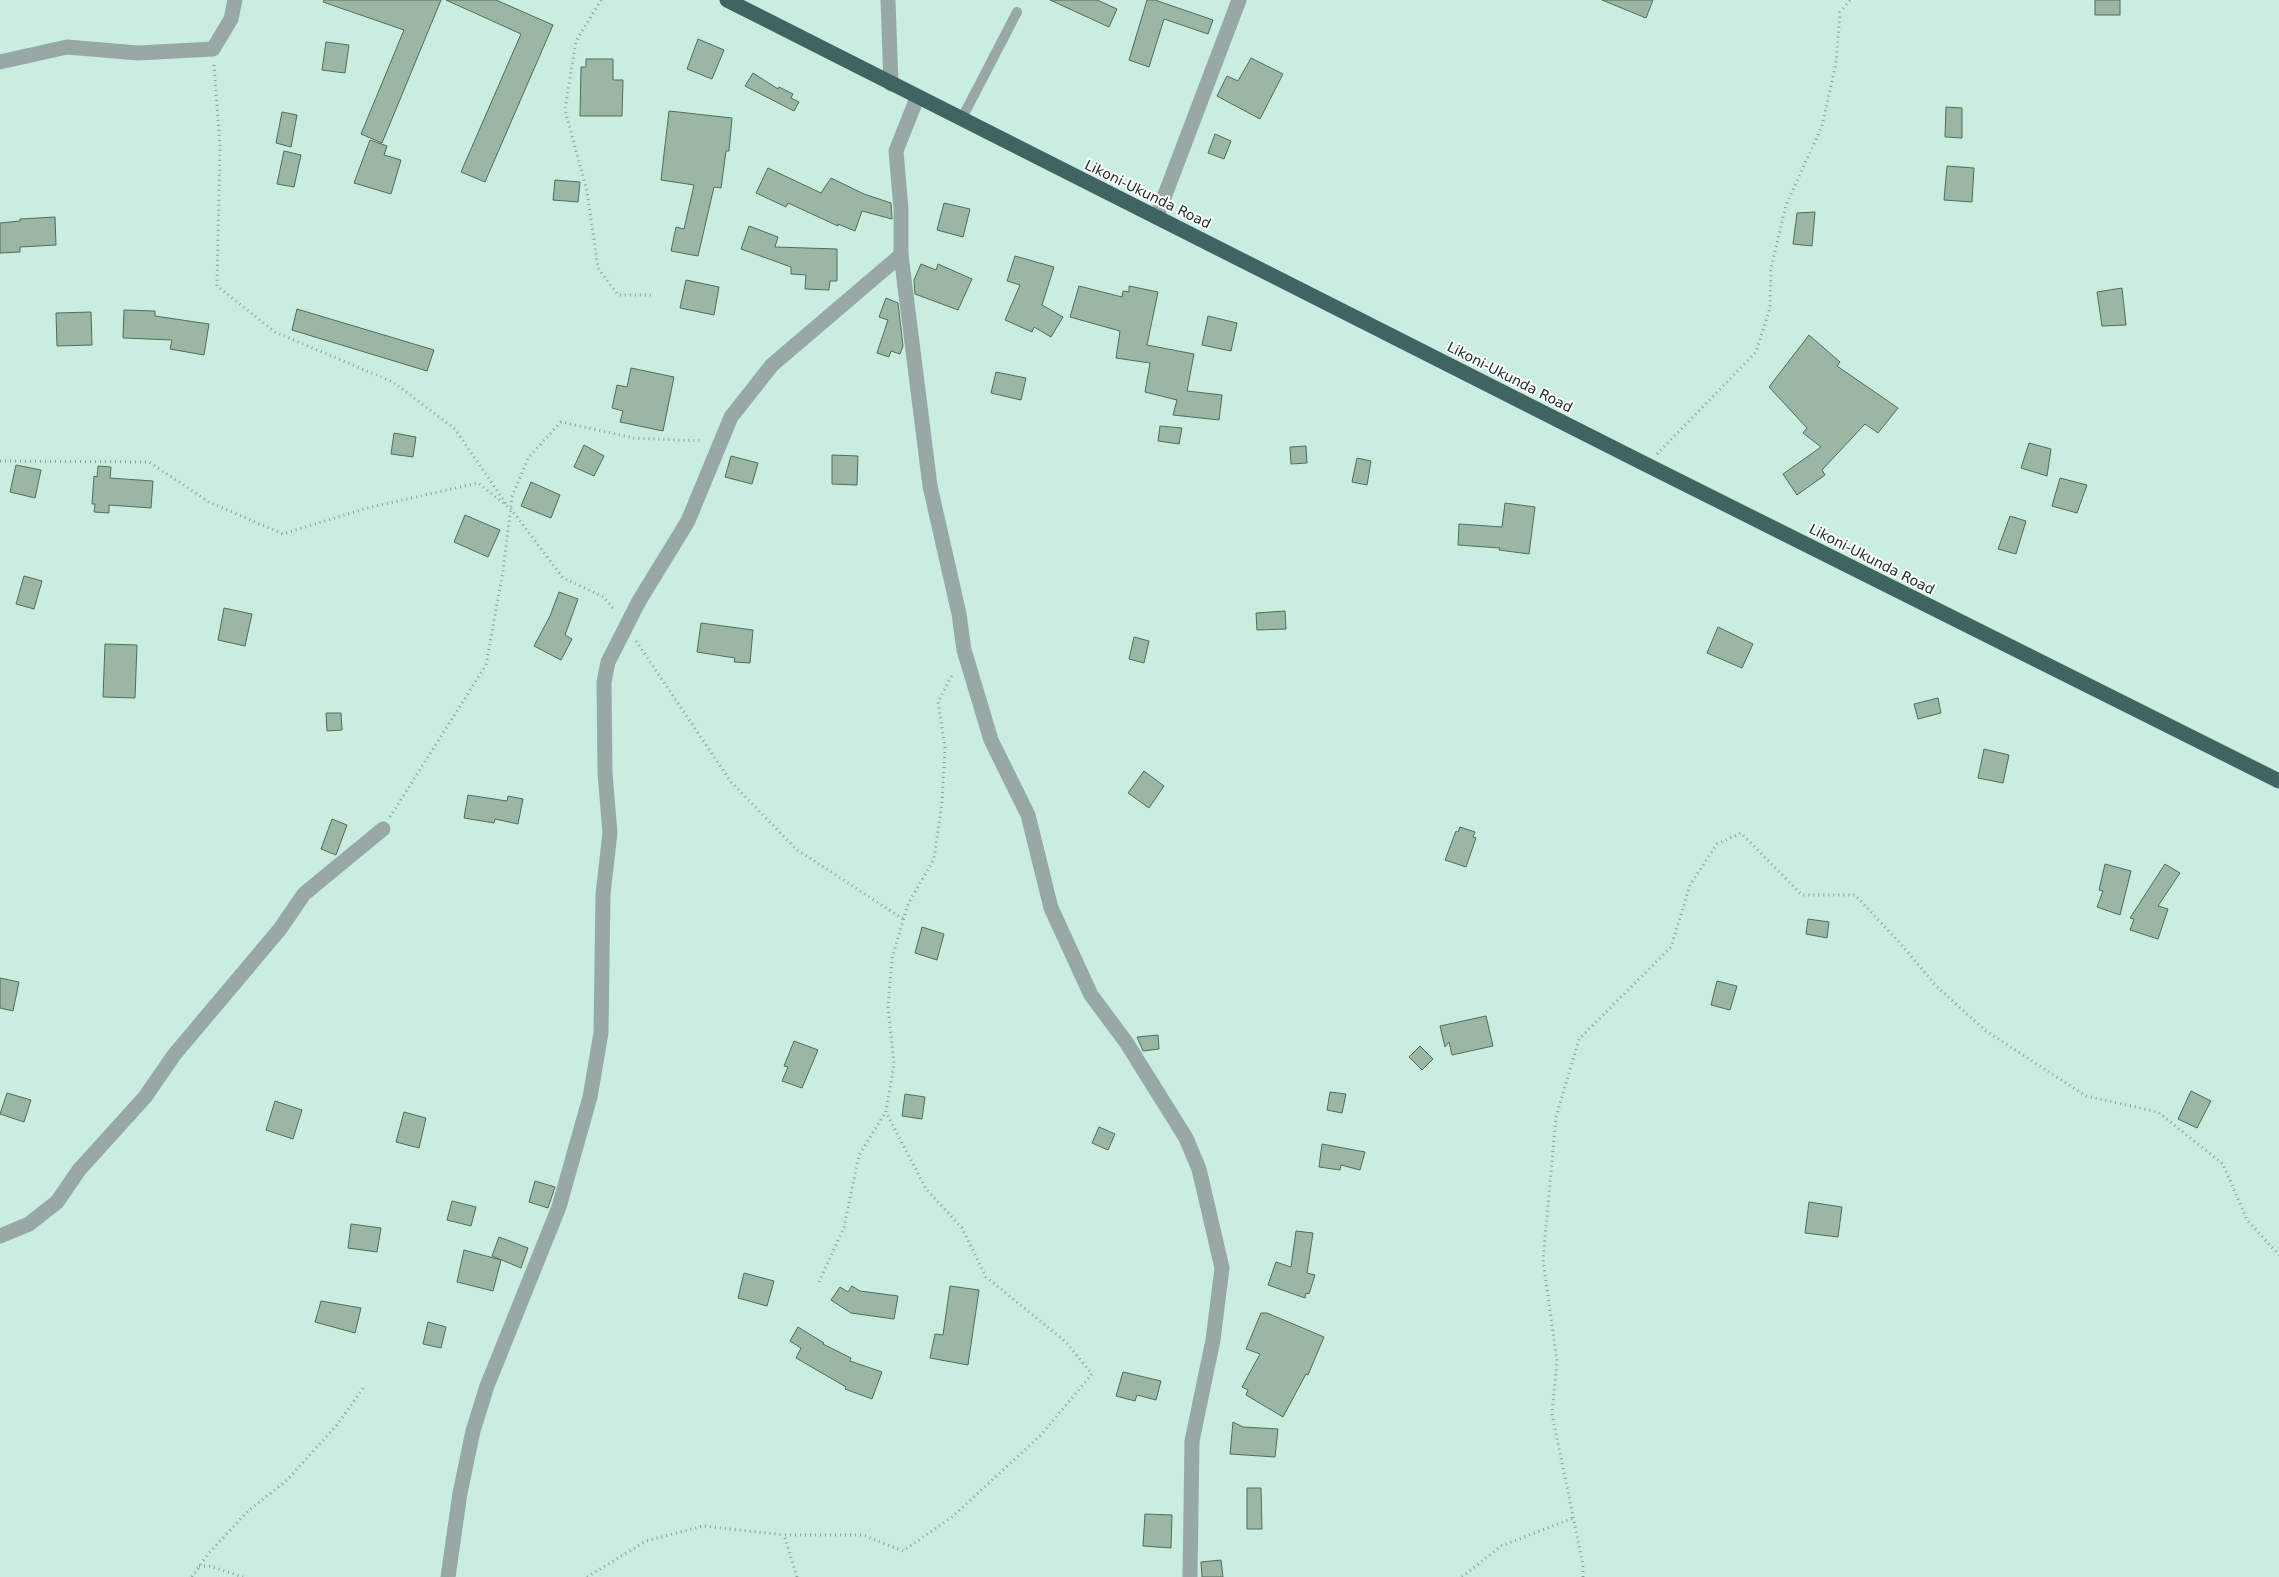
<svg xmlns="http://www.w3.org/2000/svg" width="2279" height="1577" font-family="'DejaVu Sans',sans-serif">
  <rect width="100%" height="100%" fill="#c9ede1"/>
  <g fill="#9bb6a2" stroke="#536c5a">
    <polygon points="324,0 441,0 382,143 361,134 404,30 323,2"/>
    <polygon points="446,0 496,0 553,25 485,182 461,172 521,34"/>
    <polygon points="1050,0 1097,0 1117,9 1109,27"/>
    <polygon points="1147,0 1155,0 1213,20 1208,34 1164,19 1149,67 1129,60"/>
    <polygon points="1602,0 1653,0 1646,18"/>
    <rect x="2095" y="0" width="25" height="15"/>
    <polygon points="698,39 724,50 712,79 687,69"/>
    <polygon points="326,42 349,45 345,73 322,70"/>
    <polygon points="1251,58 1283,74 1260,119 1217,96 1227,76 1238,81"/>
    <polygon points="586,59 613,59 613,80 623,80 622,116 580,116 581,67 586,67"/>
    <polygon points="753,73 778,89 779,87 793,94 791,98 799,102 794,111 745,86"/>
    <polygon points="1946,107 1962,108 1962,138 1945,137"/>
    <polygon points="669,111 732,118 729,151 726,151 721,188 714,187 698,256 671,251 676,227 684,229 694,185 661,180"/>
    <polygon points="282,112 297,115 291,147 276,143"/>
    <polygon points="1215,134 1231,141 1224,159 1208,153"/>
    <polygon points="370,140 387,146 384,155 401,160 391,194 354,183"/>
    <polygon points="284,151 301,155 294,187 277,184"/>
    <polygon points="1947,166 1974,168 1972,202 1944,200"/>
    <polygon points="768,168 821,193 831,178 864,194 891,203 892,219 862,211 855,231 838,224 838,226 788,203 786,207 756,193"/>
    <polygon points="555,180 580,182 578,202 553,200"/>
    <polygon points="944,203 970,209 963,237 937,230"/>
    <polygon points="1815,212 1812,246 1793,244 1797,213"/>
    <polygon points="55,217 56,245 20,247 20,252 0,253 0,223 20,221 20,219"/>
    <polygon points="749,226 778,237 775,247 837,249 837,281 830,281 829,290 805,289 806,275 791,274 791,267 741,249"/>
    <polygon points="1015,256 1054,267 1042,305 1063,317 1051,337 1034,327 1032,332 1005,320 1020,285 1007,281"/>
    <polygon points="921,264 936,270 938,264 972,279 958,310 915,294 914,280"/>
    <polygon points="686,280 719,287 714,315 680,308"/>
    <polygon points="1079,286 1122,297 1123,291 1129,292 1129,286 1158,292 1147,345 1194,354 1187,391 1222,395 1219,420 1173,415 1177,400 1145,392 1150,363 1116,358 1120,331 1070,317"/>
    <polygon points="2122,288 2126,325 2102,326 2097,292"/>
    <polygon points="886,298 898,303 903,346 900,354 891,351 889,357 877,353 888,320 879,317"/>
    <polygon points="297,309 434,350 427,371 292,330"/>
    <polygon points="124,310 155,311 155,316 209,324 204,355 170,349 172,340 123,338"/>
    <polygon points="91,312 92,345 57,346 56,313"/>
    <polygon points="1208,316 1237,323 1231,351 1202,345"/>
    <polygon points="1809,335 1840,362 1837,366 1898,408 1878,433 1865,424 1822,470 1825,475 1797,495 1783,474 1821,447 1803,433 1807,428 1769,387"/>
    <polygon points="631,368 674,377 663,431 620,422 623,411 612,408 617,385 627,387"/>
    <polygon points="996,372 1026,378 1021,400 991,393"/>
    <polygon points="1160,426 1182,428 1179,444 1158,441"/>
    <polygon points="394,433 416,437 413,457 391,454"/>
    <polygon points="2029,443 2051,449 2047,476 2021,468"/>
    <polygon points="584,445 604,456 594,476 574,467"/>
    <polygon points="1306,446 1307,463 1291,464 1290,447"/>
    <polygon points="832,455 858,456 857,485 832,484"/>
    <polygon points="731,456 758,463 752,484 725,477"/>
    <polygon points="1357,458 1371,461 1367,485 1352,482"/>
    <polygon points="16,465 41,470 35,498 10,492"/>
    <polygon points="98,466 111,467 110,478 153,481 151,508 109,505 109,513 94,512 95,504 92,504 94,476 97,477"/>
    <polygon points="2060,478 2087,485 2077,513 2052,506"/>
    <polygon points="531,482 560,495 551,518 521,506"/>
    <polygon points="1505,503 1535,507 1529,554 1499,550 1500,548 1458,545 1459,524 1502,527"/>
    <polygon points="465,515 500,530 488,557 454,542"/>
    <polygon points="2010,516 2026,521 2016,554 1998,549"/>
    <polygon points="24,576 42,581 34,609 16,604"/>
    <polygon points="559,592 578,599 565,635 572,639 561,660 534,646 550,616"/>
    <polygon points="224,608 252,614 245,646 218,640"/>
    <polygon points="1285,611 1286,629 1257,630 1256,613"/>
    <polygon points="701,623 753,630 750,663 734,662 735,658 697,652"/>
    <polygon points="1718,627 1753,644 1742,668 1707,653"/>
    <polygon points="1134,637 1149,641 1144,663 1129,659"/>
    <polygon points="105,644 137,645 135,698 103,697"/>
    <polygon points="1938,698 1941,713 1918,719 1914,704"/>
    <polygon points="326,713 341,713 342,730 327,731"/>
    <polygon points="1984,749 2009,755 2003,783 1978,778"/>
    <polygon points="1144,771 1164,786 1149,808 1128,793"/>
    <polygon points="468,795 507,801 508,796 523,799 518,824 495,819 494,823 464,818"/>
    <polygon points="332,819 347,825 336,855 321,849"/>
    <polygon points="1460,827 1475,832 1473,837 1476,838 1466,867 1445,860 1456,831 1458,832"/>
    <polygon points="2105,864 2131,871 2120,915 2097,907 2103,891 2099,890"/>
    <polygon points="2165,864 2180,873 2158,906 2168,909 2158,939 2130,930 2134,919 2130,918"/>
    <polygon points="1808,919 1829,922 1827,938 1806,934"/>
    <polygon points="922,927 944,934 937,960 915,953"/>
    <polygon points="0,978 19,982 13,1011 0,1008"/>
    <polygon points="1717,981 1737,986 1730,1010 1711,1005"/>
    <polygon points="1486,1016 1493,1046 1452,1055 1449,1042 1445,1047 1440,1026"/>
    <polygon points="1158,1035 1159,1049 1143,1051 1137,1037"/>
    <polygon points="794,1041 818,1050 802,1088 782,1081 788,1067 784,1066"/>
    <polygon points="1420,1046 1433,1059 1422,1070 1409,1057"/>
    <polygon points="2191,1091 2211,1101 2197,1128 2178,1119"/>
    <polygon points="1330,1092 1346,1094 1342,1113 1327,1110"/>
    <polygon points="7,1093 31,1100 24,1122 0,1114"/>
    <polygon points="905,1094 925,1097 922,1119 902,1116"/>
    <polygon points="275,1101 302,1110 293,1139 266,1130"/>
    <polygon points="404,1112 426,1118 419,1148 396,1142"/>
    <polygon points="1099,1127 1115,1134 1108,1150 1092,1143"/>
    <polygon points="1322,1144 1365,1152 1360,1170 1341,1165 1340,1170 1319,1167"/>
    <polygon points="535,1181 555,1187 548,1208 529,1202"/>
    <polygon points="452,1201 476,1207 471,1226 447,1220"/>
    <polygon points="1809,1202 1842,1207 1838,1237 1805,1233"/>
    <polygon points="351,1224 381,1228 377,1252 348,1248"/>
    <polygon points="1296,1231 1313,1233 1307,1273 1315,1275 1309,1294 1306,1293 1305,1298 1268,1285 1276,1262 1291,1267"/>
    <polygon points="499,1237 528,1248 521,1268 492,1256"/>
    <polygon points="464,1250 501,1260 493,1291 457,1282"/>
    <polygon points="744,1273 774,1281 767,1306 738,1298"/>
    <polygon points="852,1286 860,1291 898,1296 894,1319 851,1313 831,1300 840,1287 848,1292"/>
    <polygon points="950,1286 979,1290 968,1365 930,1358 935,1334 943,1335"/>
    <polygon points="321,1301 361,1308 355,1333 315,1322"/>
    <polygon points="1261,1313 1267,1313 1324,1337 1308,1375 1306,1374 1283,1417 1246,1395 1248,1390 1242,1387 1260,1354 1246,1349"/>
    <polygon points="428,1322 446,1327 441,1348 423,1344"/>
    <polygon points="798,1327 824,1343 823,1344 851,1358 850,1361 882,1372 872,1399 845,1389 846,1387 796,1358 801,1348 790,1341"/>
    <polygon points="1123,1372 1161,1381 1156,1400 1137,1395 1135,1401 1116,1396"/>
    <polygon points="1233,1422 1243,1427 1278,1429 1275,1457 1230,1454"/>
    <polygon points="1247,1488 1261,1488 1262,1529 1247,1529"/>
    <polygon points="1145,1514 1172,1515 1171,1548 1143,1546"/>
    <polygon points="1221,1560 1223,1577 1202,1577 1201,1562"/>
  </g>
  <g fill="none" stroke-linecap="round" stroke-linejoin="round">
    <g stroke="#85a097" stroke-width="3" stroke-dasharray="1 4" stroke-linecap="butt">
      <polyline points="601,0 576,41 565,110 587,191 598,268 618,295 652,295"/>
      <polyline points="214,65 220,145 217,286 275,332 393,382 455,429 507,505"/>
      <polyline points="1657,454 1756,352 1770,308 1771,268 1786,205 1822,126 1836,63 1840,12 1850,0"/>
      <polyline points="0,461 149,462 209,502 283,534 367,508 478,483 511,509 563,578 604,597 615,611"/>
      <polyline points="636,641 731,782 796,849 903,919"/>
      <polyline points="390,817 486,665 503,571 512,497 528,458 561,422 634,438 703,441"/>
      <polyline points="819,1282 844,1227 859,1155 885,1113"/>
      <polyline points="199,1566 210,1566 243,1577"/>
      <polyline points="192,1577 208,1554 248,1511 286,1481 337,1425 364,1387"/>
      <polyline points="587,1577 646,1541 703,1526 784,1535"/>
      <polyline points="797,1577 784,1535 863,1535 903,1551 952,1517 1041,1435 1092,1374 1065,1341 986,1277 962,1228 926,1189 886,1112 894,1064 888,1007 892,958 908,904 934,859 942,802 945,748 938,702 953,673"/>
      <polyline points="1462,1577 1501,1546 1573,1518"/>
      <polyline points="1583,1577 1583,1565 1552,1414 1557,1361 1543,1260 1556,1117 1579,1039 1671,947 1690,885 1717,844 1741,833 1802,895 1855,895 1900,943 1937,987 1986,1031 2086,1096 2158,1112 2223,1164 2247,1220 2279,1255"/>
    </g>
    <polyline stroke="#98a8a7" stroke-width="10" points="961,120 1017,12"/>
    <g stroke="#98a8a7" stroke-width="15">
      <polyline points="888,0 891,84"/>
      <polyline points="0,62 67,47 138,53 213,49 231,19 235,0"/>
      <polyline points="917,98 896,151 901,209 901,255 930,486 959,614 964,650 991,740 1028,815 1051,908 1091,995 1126,1042 1186,1138 1199,1169 1222,1268 1213,1340 1192,1441 1190,1577"/>
      <polyline points="1157,216 1239,0"/>
      <polyline points="0,1236 29,1224 57,1202 79,1170 145,1097 174,1055 280,929 304,894 383,829"/>
      <polyline points="448,1577 460,1493 473,1431 487,1386 559,1207 590,1097 601,1033 603,894 610,833 605,773 604,682 608,662 639,601 688,521 731,417 772,365 901,255"/>
    </g>
    <polyline stroke="#406462" stroke-width="15" points="727,0 1647,465 2279,781"/>
  </g>
  <g text-anchor="middle" dominant-baseline="central" stroke-width="4" stroke-linejoin="round" paint-order="stroke">
    <g font-size="14" fill="#22302b" stroke="#fff">
      <text transform="translate(1148 194) rotate(26)">Likoni-Ukunda Road</text>
      <text transform="translate(1510 377) rotate(27)">Likoni-Ukunda Road</text>
      <text transform="translate(1872 559) rotate(27)">Likoni-Ukunda Road</text>
    </g>
  </g>
</svg>
